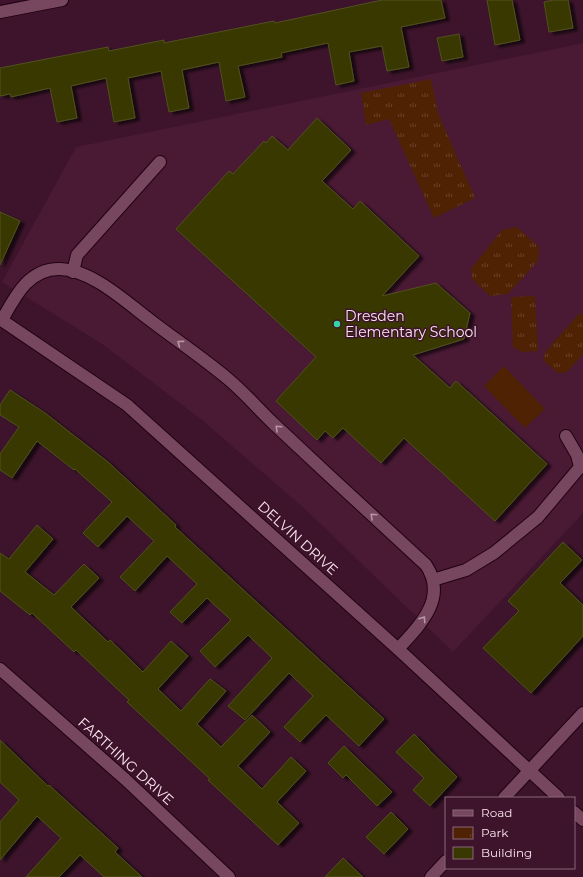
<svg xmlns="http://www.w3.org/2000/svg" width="583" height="877" font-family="Montserrat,sans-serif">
  <defs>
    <pattern id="park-tufts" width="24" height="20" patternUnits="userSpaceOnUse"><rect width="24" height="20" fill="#502204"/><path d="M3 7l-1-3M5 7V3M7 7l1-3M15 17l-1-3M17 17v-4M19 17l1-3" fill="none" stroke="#6a4229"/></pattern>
    <filter id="shadow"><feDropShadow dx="4.5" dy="2.5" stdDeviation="1" flood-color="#0009"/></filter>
  </defs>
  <rect width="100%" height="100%" fill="#3d142b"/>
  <polygon fill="#4a1934" points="583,43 583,513 453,652 306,510 202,420 102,344 2,282 76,147"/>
  <polygon fill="#502204" points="504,366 545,409 525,428 484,386"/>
  <g fill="url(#park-tufts)">
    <polygon points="431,79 438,113 475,198 434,218 389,119 366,125 361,93"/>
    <polygon points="517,227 539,247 538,261 508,294 490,296 472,279 471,269 502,230"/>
    <polygon points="535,296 538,351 522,352 513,347 511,297"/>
    <polygon points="580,313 583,315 583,354 567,372 558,373 543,360 546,351"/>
  </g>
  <g fill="#393800" stroke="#50511e" filter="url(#shadow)">
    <polygon points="382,0 441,0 445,18 401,27 409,67 387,71 382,46 349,52 354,81 336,85 328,43 281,53 282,57 238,66 245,97 226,101 219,62 182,70 189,108 169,112 161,71 128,78 135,118 114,122 106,78 71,86 77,118 57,122 50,88 11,97 10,94 0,96 0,68 108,47 109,51 164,40 164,43 274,21 275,23"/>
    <polygon points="487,0 512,0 520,40 495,45"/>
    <polygon points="553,0 568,0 573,28 549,32 544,2"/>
    <polygon points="459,34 463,57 442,61 437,38"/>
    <polygon points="317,118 351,150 322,181 353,209 360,201 419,256 382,296 436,283 470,313 464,339 413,355 450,388 456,381 547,464 495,521 404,438 381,463 343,428 333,438 325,431 317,440 276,401 316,357 176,229 229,171 233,174 264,141 266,143 272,136 288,150"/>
    <polygon points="0,212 20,221 0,265"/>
    <polygon points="10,390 45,413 108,462 176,525 175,527 384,719 359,746 326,715 300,742 284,727 313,696 289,673 245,720 228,706 272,658 248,635 215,667 200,651 231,620 207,598 182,623 170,612 197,584 167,556 135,591 120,577 154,541 127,516 98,547 83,533 112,502 75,469 74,470 37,441 12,478 0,470 0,454 19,427 0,415 0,405"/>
    <polygon points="37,525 53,539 25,572 54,595 84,564 99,578 71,607 108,642 110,640 143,672 171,641 188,656 158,689 181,711 210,679 226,691 197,724 221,747 252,715 270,732 238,766 262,789 291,757 306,771 277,802 299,823 278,845 208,780 210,779 127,702 129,700 76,650 74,652 32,613 30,615 0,591 0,553 9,559"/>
    <polygon points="563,542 582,560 560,583 583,605 583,636 531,693 483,648 519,611 508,601"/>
    <polygon points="414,734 429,749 429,750 457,777 430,806 413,790 424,778 396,752"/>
    <polygon points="0,740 48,786 49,785 118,848 115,852 142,877 104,877 80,855 59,877 26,877 61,838 37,816 0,860 0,822 19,800 0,782"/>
    <polygon points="344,746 392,792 377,806 346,775 343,778 328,763"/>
    <polygon points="391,812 408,829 384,854 366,837"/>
    <polygon points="343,858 363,877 325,877"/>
  </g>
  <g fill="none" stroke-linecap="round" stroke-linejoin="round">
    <g stroke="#220013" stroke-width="14">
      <g id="minor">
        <polyline points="0,12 62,0"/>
        <polyline points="73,272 77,255 160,162"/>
        <polyline points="0,319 127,405 398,649 559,798"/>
        <path d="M 2,320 C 15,297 28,269 59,269 C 91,269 126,302 150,320 C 176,340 203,358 228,379 C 245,393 259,410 275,425 C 325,472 376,519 426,565 C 448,598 420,625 398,649"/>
        <polyline points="433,580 466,570 494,553 538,517 580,467 577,455 566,436"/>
        <polyline points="0,669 125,779 229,877"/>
        <polyline points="504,798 583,713"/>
        <polyline points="574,812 583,820"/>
        <polyline points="431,877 446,861"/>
      </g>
    </g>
    <use href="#minor" stroke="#76475e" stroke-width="12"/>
  </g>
  <defs><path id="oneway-chevron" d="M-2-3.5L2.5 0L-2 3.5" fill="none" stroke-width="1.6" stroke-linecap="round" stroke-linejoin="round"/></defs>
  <g stroke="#b896a6">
    <use href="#oneway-chevron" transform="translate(180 343) rotate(-143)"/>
    <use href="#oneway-chevron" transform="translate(278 428) rotate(-137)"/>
    <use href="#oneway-chevron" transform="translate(373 516) rotate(-137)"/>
    <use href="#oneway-chevron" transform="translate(423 619) rotate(-56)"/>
  </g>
  <circle fill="#34d4a8" stroke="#3d142b" stroke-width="1.5" cx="337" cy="324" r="4"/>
  <g text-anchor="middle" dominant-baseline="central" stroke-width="3" stroke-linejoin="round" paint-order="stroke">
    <g font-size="14" fill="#fbe4ee" stroke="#3d142b" text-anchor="start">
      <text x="345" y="316">Dresden<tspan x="345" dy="16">Elementary School</tspan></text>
    </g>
    <g font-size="14" fill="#fbe4ee" stroke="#3d142b">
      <text transform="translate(298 538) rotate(42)">DELVIN DRIVE</text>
      <text transform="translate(126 761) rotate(42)">FARTHING DRIVE</text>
    </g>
  </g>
  <rect x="445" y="797" width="130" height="72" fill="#3d142b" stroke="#896779"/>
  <rect x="453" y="810" width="20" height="6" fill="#76475e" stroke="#896779"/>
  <text x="481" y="817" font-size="12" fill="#fbe4ee">Road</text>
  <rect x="453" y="827" width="20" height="12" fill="url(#park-tufts)" stroke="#896779"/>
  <text x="481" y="837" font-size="12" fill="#fbe4ee">Park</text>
  <rect x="453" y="847" width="20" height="12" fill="#393800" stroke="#896779"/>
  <text x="481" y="857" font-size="12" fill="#fbe4ee">Building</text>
</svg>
